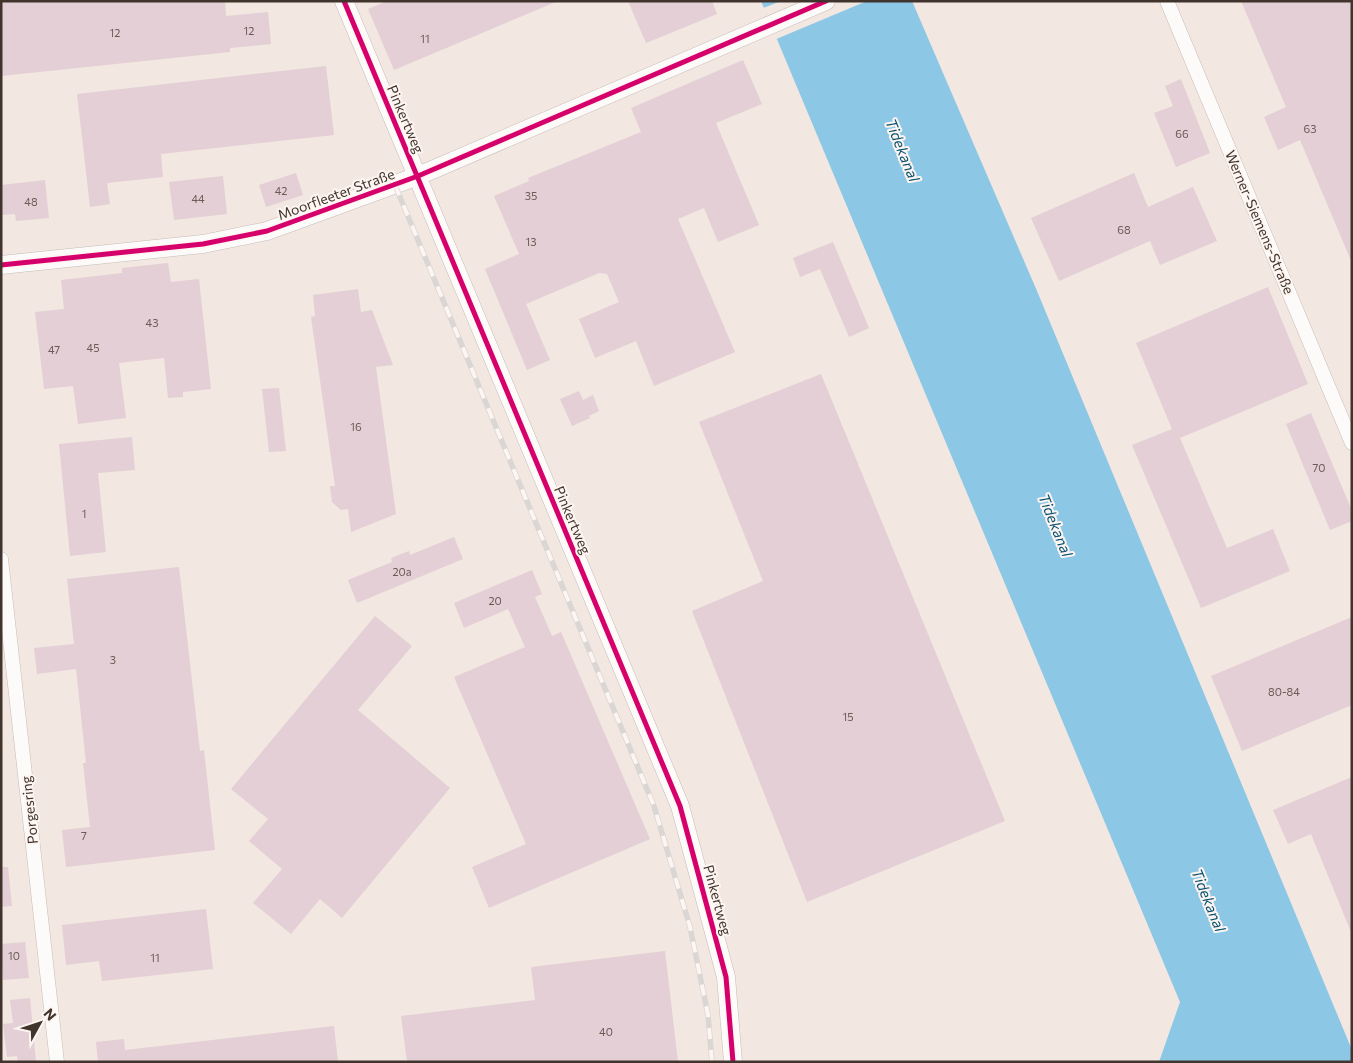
<svg xmlns="http://www.w3.org/2000/svg" width="1353" height="1063" font-family="Commissioner,sans-serif">
  <rect width="100%" height="100%" fill="#f2e7e1"/>
  <polygon fill="#8dc7e6" points="761,1 912,1 1037,291 1352,1050 1352,1062 1159,1062 1180,1002"/>
  <polygon fill="#f2e7e1" points="781,1 867,1 774,40 761,9"/>
  <g fill="#e3cfd5">
    <polygon points="1,1 225,1 226,16 268,12 271,44 230,48 230,52 1,76"/>
    <polygon points="387,1 558,1 394,70 368,9"/>
    <polygon points="628,1 712,1 717,14 646,43"/>
    <polygon points="1241,1 1352,1 1352,263 1300,140 1278,150 1264,117 1286,107"/>
    <polygon points="743,60 762,104 716,123 759,225 718,242 704,208 678,219 735,352 654,386 636,341 595,358 579,319 619,302 607,274 599,273 526,304 550,360 527,370 485,269 519,254 494,196 529,181 528,178 641,132 631,108"/>
    <polygon points="326,66 334,135 161,154 163,177 107,183 110,204 90,207 77,94"/>
    <polygon points="1181,79 1210,153 1176,167 1154,113 1173,106 1165,86"/>
    <polygon points="296,173 303,195 266,207 259,185"/>
    <polygon points="1134,173 1148,207 1193,187 1217,241 1160,265 1150,241 1059,281 1031,218"/>
    <polygon points="223,176 227,214 174,220 169,182"/>
    <polygon points="45,180 49,218 16,221 15,214 1,215 1,185"/>
    <polygon points="833,242 869,328 849,337 820,269 800,277 793,258"/>
    <polygon points="168,263 171,282 199,279 211,389 183,392 183,397 168,398 164,358 119,363 126,418 78,424 73,386 44,389 35,312 64,309 61,280 122,273 122,268"/>
    <polygon points="1268,287 1308,384 1180,438 1227,548 1273,529 1290,571 1201,608 1132,445 1172,429 1136,343"/>
    <polygon points="358,289 361,312 372,310 393,365 376,367 396,514 351,532 348,509 341,510 332,502 330,486 335,486 311,317 315,316 313,295"/>
    <polygon points="821,374 1005,821 807,902 692,611 763,581 699,422"/>
    <polygon points="279,388 286,451 269,452 262,389"/>
    <polygon points="579,391 583,400 593,395 599,411 589,416 590,418 572,426 560,399"/>
    <polygon points="1311,413 1352,511 1352,521 1330,530 1286,424"/>
    <polygon points="132,437 135,470 98,473 106,552 70,556 59,444"/>
    <polygon points="454,537 463,559 357,603 348,580 392,562 391,558 409,551 410,555"/>
    <polygon points="179,567 200,751 204,750 215,850 66,867 62,830 90,827 83,763 86,763 76,669 37,674 34,648 74,644 67,579"/>
    <polygon points="532,570 542,594 535,597 552,636 561,632 650,839 489,908 472,867 526,844 454,677 525,647 508,609 464,628 454,603"/>
    <polygon points="375,616 412,646 358,710 450,788 342,918 320,899 291,934 253,903 282,869 249,841 268,819 231,789"/>
    <polygon points="1352,617 1352,705 1242,751 1211,676"/>
    <polygon points="1352,777 1352,932 1351,932 1311,834 1288,844 1273,810"/>
    <polygon points="1,867 8,867 12,906 1,907"/>
    <polygon points="206,909 213,969 102,981 99,961 66,965 62,925"/>
    <polygon points="25,942 29,978 3,980 1,944"/>
    <polygon points="665,951 678,1062 407,1062 401,1016 535,1000 531,967"/>
    <polygon points="30,998 36,1062 18,1062 17,1056 7,1057 3,1024 13,1023 10,1000"/>
    <polygon points="334,1026 338,1062 98,1062 96,1042 124,1039 125,1050"/>
  </g>
  <g fill="none" stroke-linecap="round" stroke-linejoin="round">
    <g stroke="#c7bcb6" stroke-width="15">
      <g id="minor">
        <polyline points="1167,1 1352,443"/>
        <polyline points="1,559 57,1062"/>
      </g>
    </g>
    <g stroke="#c7bcb6" stroke-width="19">
      <g id="tertiary">
        <polyline points="344,1 680,806 726,977 733,1062"/>
        <polyline points="1,265 203,244 267,231 418,176 826,1"/>
      </g>
    </g>
    <use href="#minor" stroke="#fdfbfa" stroke-width="14"/>
    <use href="#tertiary" stroke="#fdfbfa" stroke-width="18"/>
    <g stroke="#d9d6d4" stroke-width="5.5">
      <polyline id="rail" points="395,185 654,806 690,927 708,1015 712,1062"/>
    </g>
    <use href="#rail" stroke="#fdf5f1" stroke-width="4" stroke-dasharray="11" stroke-linecap="butt"/>
    <g stroke="#fdf5f1" stroke-width="8">
      <g id="cycleway">
        <polyline points="344,1 680,806 726,977 733,1062"/>
        <polyline points="1,265 203,244 267,231 418,176 826,1"/>
      </g>
    </g>
    <use href="#cycleway" stroke="#d6006c" stroke-width="5"/>
  </g>
  <g text-anchor="middle" dominant-baseline="central" stroke-width="4" stroke-linejoin="round" paint-order="stroke">
    <g font-size="11" fill="#6a5b56">
      <text x="249" y="30">12</text>
      <text x="115" y="32">12</text>
      <text x="425" y="38">11</text>
      <text x="1310" y="128">63</text>
      <text x="1182" y="133">66</text>
      <text x="281" y="190">42</text>
      <text x="531" y="195">35</text>
      <text x="198" y="198">44</text>
      <text x="31" y="201">48</text>
      <text x="1124" y="229">68</text>
      <text x="531" y="241">13</text>
      <text x="152" y="322">43</text>
      <text x="93" y="347">45</text>
      <text x="54" y="349">47</text>
      <text x="356" y="426">16</text>
      <text x="1319" y="467">70</text>
      <text x="84" y="513">1</text>
      <text x="402" y="571">20a</text>
      <text x="495" y="600">20</text>
      <text x="113" y="659">3</text>
      <text x="1284" y="691">80-84</text>
      <text x="848" y="716">15</text>
      <text x="84" y="835">7</text>
      <text x="14" y="955">10</text>
      <text x="155" y="957">11</text>
      <text x="606" y="1031">40</text>
    </g>
    <g font-size="14" fill="#41342c" stroke="#fdf5f1">
      <text transform="translate(406 119) rotate(67)">Pinkertweg</text>
      <text transform="translate(336 194) rotate(-20)">Moorfleeter Straße</text>
      <text transform="translate(1260 222) rotate(67)">Werner-Siemens-Straße</text>
      <text transform="translate(573 520) rotate(67)">Pinkertweg</text>
      <text transform="translate(29 810) rotate(-96)">Porgesring</text>
      <text transform="translate(718 900) rotate(75)">Pinkertweg</text>
    </g>
    <g font-size="15" font-style="italic" fill="#095271" stroke="#fdf5f1">
      <text transform="translate(903 150) rotate(68)">Tidekanal</text>
      <text transform="translate(1056 525) rotate(68)">Tidekanal</text>
      <text transform="translate(1209 900) rotate(68)">Tidekanal</text>
    </g>
  </g>
  <rect width="1353" height="1063" fill="none" stroke="#41342c" stroke-width="5"/>
  <g transform="translate(40 1023) rotate(50)" stroke="#fdf5f1" stroke-width="4" paint-order="stroke">
  <path d="M0-4L9 19L0 12L-9 19Z" fill="#41342c"/>
  <text y="-8" font-size="14" font-weight="bold" text-anchor="middle" fill="#41342c">N</text>
  </g>
</svg>
